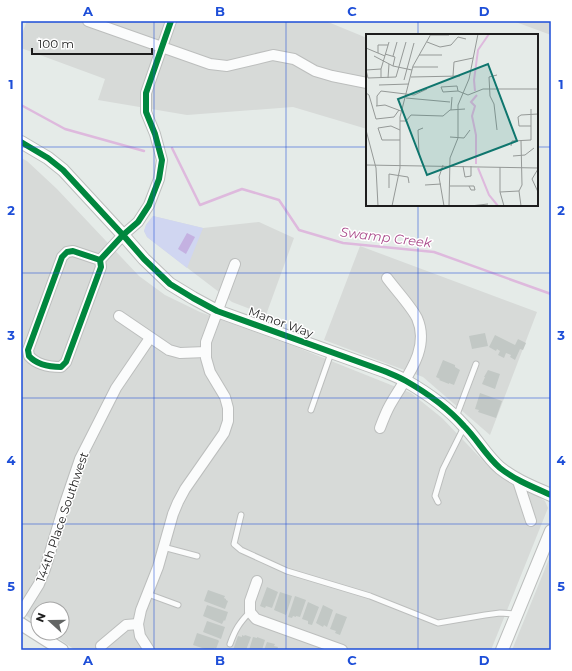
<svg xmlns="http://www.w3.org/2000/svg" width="572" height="671" font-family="Montserrat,sans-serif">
  <rect width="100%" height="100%" fill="#e5ebe8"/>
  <g fill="#d7dad8">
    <polygon points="27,21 321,21 328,22 367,38 367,129 293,107 187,115 98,100 105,79 21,48 21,36"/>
    <polygon points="513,21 551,21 551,35"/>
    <polygon points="21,158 27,161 57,189 139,276 165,295 200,312 296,347 411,393 442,418 489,467 545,501 548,508 491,650 75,650 51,633 62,633 62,609 38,609 38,624 21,612"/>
    <polygon points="153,216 203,228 259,222 294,238 266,315 232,302 147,237 144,231 146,225"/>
    <polygon points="360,246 537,312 490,435 423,377 324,340"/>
    <polygon points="551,554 551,650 512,650"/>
  </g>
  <polygon fill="#d0d6f1" points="153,216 203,228 187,268 147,237 144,231 146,225"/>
  <polygon fill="#c4b1e1" points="187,233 195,237 186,254 178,249"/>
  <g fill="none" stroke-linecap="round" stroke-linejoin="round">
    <g stroke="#deb9dd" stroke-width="2.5">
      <polyline points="21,105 65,129 144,151"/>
      <polyline points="172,148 200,205 242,189 279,200 299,230 343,243 434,252 551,294"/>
    </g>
  </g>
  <g fill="#c2c8c5">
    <polygon points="485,333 488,346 472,349 469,336"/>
    <polygon points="495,335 515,345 518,339 526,343 523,350 520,349 515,360 510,357 511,355 506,353 504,358 498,355 500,351 497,349 496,351 489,347"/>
    <polygon points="443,360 455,365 455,367 460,370 454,385 449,383 449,384 439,380 440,379 436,377"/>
    <polygon points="488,370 500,374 495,389 482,384 485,377 484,377"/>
    <polygon points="480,393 502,401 496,418 478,412 479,410 475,409"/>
    <polygon points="267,587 278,592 272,608 266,606 265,608 260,606"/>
    <polygon points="208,590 225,596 224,598 226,599 226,600 228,601 225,609 204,601"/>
    <polygon points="280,592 292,596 286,615 274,610"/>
    <polygon points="295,596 306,600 300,617 296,616 296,617 293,616 292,618 288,617"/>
    <polygon points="308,602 319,607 312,625 308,624 308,621 302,619"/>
    <polygon points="207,605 228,612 225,621 224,620 222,624 203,616"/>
    <polygon points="323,605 333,610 327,627 324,625 323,627 316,623"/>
    <polygon points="336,613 347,617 340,635 335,633 336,631 330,629"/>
    <polygon points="207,621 225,627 221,639 203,632"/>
    <polygon points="197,633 218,640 219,641 216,649 214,648 214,650 208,650 193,645"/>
    <polygon points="242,635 244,636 245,635 251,637 246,650 233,650 238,636 242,637"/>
    <polygon points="253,637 257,638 257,637 265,640 262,650 249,650"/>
    <polygon points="267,642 275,644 274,646 278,647 277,650 264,650"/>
  </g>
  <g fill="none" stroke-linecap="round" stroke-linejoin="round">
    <g stroke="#bcbebd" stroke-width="7">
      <g id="service">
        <polyline points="311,410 331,353"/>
        <polyline points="456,417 476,364"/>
        <polyline points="438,502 435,496 443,469 464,427"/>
        <polyline points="241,515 234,544 241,550 287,571 370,596 438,623 485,615 500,613 516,614"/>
        <polyline points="163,547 197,556"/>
        <polyline points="148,594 178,605"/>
        <path d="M 230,644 C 235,630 239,623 250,612"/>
      </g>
    </g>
    <g stroke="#bcbebd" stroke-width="12">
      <g id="minor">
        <polyline points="88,21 210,64 227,66 273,55 294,59 315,71 332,76 367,83"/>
        <path d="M 100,260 L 73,251 L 67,252 L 62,257 L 28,350 L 29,356 C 37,365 49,367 61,367 L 66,362 L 101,267 L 100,260 L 123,235 L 138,222 L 149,205 L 159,179 L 162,160 L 155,134 L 146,112 L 146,93 L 171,21"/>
        <polyline points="119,316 169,350 180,353 206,352"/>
        <path d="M 380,428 C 383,420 386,412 390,405 C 405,378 431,350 417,318 C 411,306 395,289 387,278"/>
        <polyline points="518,481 531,521"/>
        <polyline points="257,581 250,601 250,612 256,619 342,650"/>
        <polyline points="21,613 39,584 45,569 64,506 80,459 116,388 150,338"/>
        <polyline points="101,646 126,625 138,624"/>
        <polyline points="149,650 140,636 138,624 141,610 158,567 173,514 178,502 185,489 224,433 228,421 228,408 225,397 210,372 206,358 206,342 235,264"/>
      </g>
    </g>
    <g stroke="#bcbebd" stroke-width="14">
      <g id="tertiary">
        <path d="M 21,142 L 48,158 L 63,170 L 123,235 L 144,259 L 170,284 L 193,298 L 217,311 L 384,371 C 391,374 399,377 406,381 C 427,393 448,408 464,426 C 477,439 486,456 500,468 C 515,480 533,487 551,495"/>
        <polyline points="21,624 62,650"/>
        <polyline points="502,650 551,531"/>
      </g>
    </g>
    <use href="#service" stroke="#fbfcfc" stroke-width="5"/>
    <use href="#minor" stroke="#fbfcfc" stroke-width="10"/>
    <use href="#tertiary" stroke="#fbfcfc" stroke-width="12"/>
    <g stroke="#fff" stroke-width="8">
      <g id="cycleway">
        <path d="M 21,142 L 48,158 L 63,170 L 123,235 L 144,259 L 170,284 L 193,298 L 217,311 L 384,371 C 391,374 399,377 406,381 C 427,393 448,408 464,426 C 477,439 486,456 500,468 C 515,480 533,487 551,495"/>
        <path d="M 100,260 L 73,251 L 67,252 L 62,257 L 28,350 L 29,356 C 37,365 49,367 61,367 L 66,362 L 101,267 L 100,260 L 123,235 L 138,222 L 149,205 L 159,179 L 162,160 L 155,134 L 146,112 L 146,93 L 171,21"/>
      </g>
    </g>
    <use href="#cycleway" stroke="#00873e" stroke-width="6"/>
  </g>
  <path fill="none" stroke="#1d4ed8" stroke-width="1" stroke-opacity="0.55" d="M 154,21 L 154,650M 286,21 L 286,650M 418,21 L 418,35M 21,147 L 367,147M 537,147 L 551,147M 418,205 L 418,650M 21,273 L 551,273M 21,398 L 551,398M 21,524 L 551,524"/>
  <g text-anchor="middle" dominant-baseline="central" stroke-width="3" stroke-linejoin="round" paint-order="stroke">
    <g font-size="12" fill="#1d1d1d" stroke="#fff">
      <text transform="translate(281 322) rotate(20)">Manor Way</text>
      <text transform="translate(62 517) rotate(-71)">144th Place Southwest</text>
    </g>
    <g font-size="13" font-style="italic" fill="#aa4b8b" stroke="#fff">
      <text transform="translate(386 237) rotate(7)">Swamp Creek</text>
    </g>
  </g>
  <g transform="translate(366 34)">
    <rect width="172" height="172" fill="#e5ebe8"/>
    <path fill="none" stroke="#deb9dd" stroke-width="2" d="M 109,57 L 108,46 L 112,16 L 123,0M 110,130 L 110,101 L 106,82 L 109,72 L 105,68 L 111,61M 112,134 L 123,161 L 132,172"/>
    <path fill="none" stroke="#959997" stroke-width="1" d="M 65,1 L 83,1M 61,8 L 74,13 L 85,11 L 92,3 L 100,5M 0,14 L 19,22M 12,19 L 12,11 L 22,11M 19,20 L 29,23 L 27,32M 53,21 L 76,21M 8,22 L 27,32 L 46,36M 27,22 L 31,8M 47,33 L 72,33M 15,35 L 23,8M 87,42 L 88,28 L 107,24M 15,43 L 15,35 L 0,36 L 2,44 L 30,43 L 40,8M 45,43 L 94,42M 22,44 L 23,30M 38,46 L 48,9M 13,51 L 43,50M 92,57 L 91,52 L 75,53 L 77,58 L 92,57 L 102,61 L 117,55 L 172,55M 0,59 L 3,61 L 10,85 L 28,83 L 33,76M 40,64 L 84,68M 10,72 L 19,71 L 35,77M 11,72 L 11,62 L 15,57 L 48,61 L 61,55M 85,76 L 86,63M 34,87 L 40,87 L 45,81 L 77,82 L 84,76 L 99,75M 165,92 L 153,92 L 152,83 L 155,81 L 172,80M 0,96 L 10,134 L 12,172M 34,96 L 25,92 L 12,94 L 16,106 L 34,106M 131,96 L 128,70 L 124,62 L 123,43 L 131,41M 84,103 L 98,104 L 104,96M 145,112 L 146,107 L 165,106 L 165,75M 147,122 L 159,121 L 168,114M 0,131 L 172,134M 57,131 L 53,120 L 52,96 L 57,94M 77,131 L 73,143 L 78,172M 97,132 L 99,143 L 105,142 L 105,132M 134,133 L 134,158 L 138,172M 172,135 L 166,145 L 172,158M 59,151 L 75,150M 84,152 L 103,152 L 105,156 L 109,156 L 108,152 L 103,152M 23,154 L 23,140 L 42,143 L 43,149M 153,157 L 156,151 L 155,107M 153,157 L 155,172M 134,158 L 153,157M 26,172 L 34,134 L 34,83 L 47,32 L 65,0M 83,172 L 84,124 L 92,104 L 92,71 L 103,45 L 112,0M 104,172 L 122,170"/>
    <path fill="#0f766e" fill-opacity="0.15" stroke="#0f766e" stroke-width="2" d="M 122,30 L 151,107 L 61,141 L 32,65 Z"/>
    <rect width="172" height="172" fill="none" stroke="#1d1d1d" stroke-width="2"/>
  </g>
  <rect width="572" height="671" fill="none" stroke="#ffffff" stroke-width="44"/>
  <g transform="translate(50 621) rotate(291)"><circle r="19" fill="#ffffff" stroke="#a5a5a5"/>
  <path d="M0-3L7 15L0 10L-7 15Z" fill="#636564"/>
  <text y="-6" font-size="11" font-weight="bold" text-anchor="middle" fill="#1d1d1d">N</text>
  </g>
  <path d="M32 48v6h120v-6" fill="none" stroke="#1d1d1d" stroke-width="2"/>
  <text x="38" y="48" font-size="12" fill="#1d1d1d" stroke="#ffffff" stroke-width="3" paint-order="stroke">100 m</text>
  <rect x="22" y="22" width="528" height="627" fill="none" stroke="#1d4ed8" stroke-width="1.5"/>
  <g font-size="13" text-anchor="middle" font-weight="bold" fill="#1d4ed8">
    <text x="88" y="16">A</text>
    <text x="220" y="16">B</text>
    <text x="352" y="16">C</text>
    <text x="484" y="16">D</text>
    <text x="11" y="89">1</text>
    <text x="561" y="89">1</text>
    <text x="11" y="215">2</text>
    <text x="561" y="215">2</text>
    <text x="11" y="340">3</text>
    <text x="561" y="340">3</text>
    <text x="11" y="465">4</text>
    <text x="561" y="465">4</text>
    <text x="11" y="591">5</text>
    <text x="561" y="591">5</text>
    <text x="88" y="665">A</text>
    <text x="220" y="665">B</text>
    <text x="352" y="665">C</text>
    <text x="484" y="665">D</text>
  </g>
</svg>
